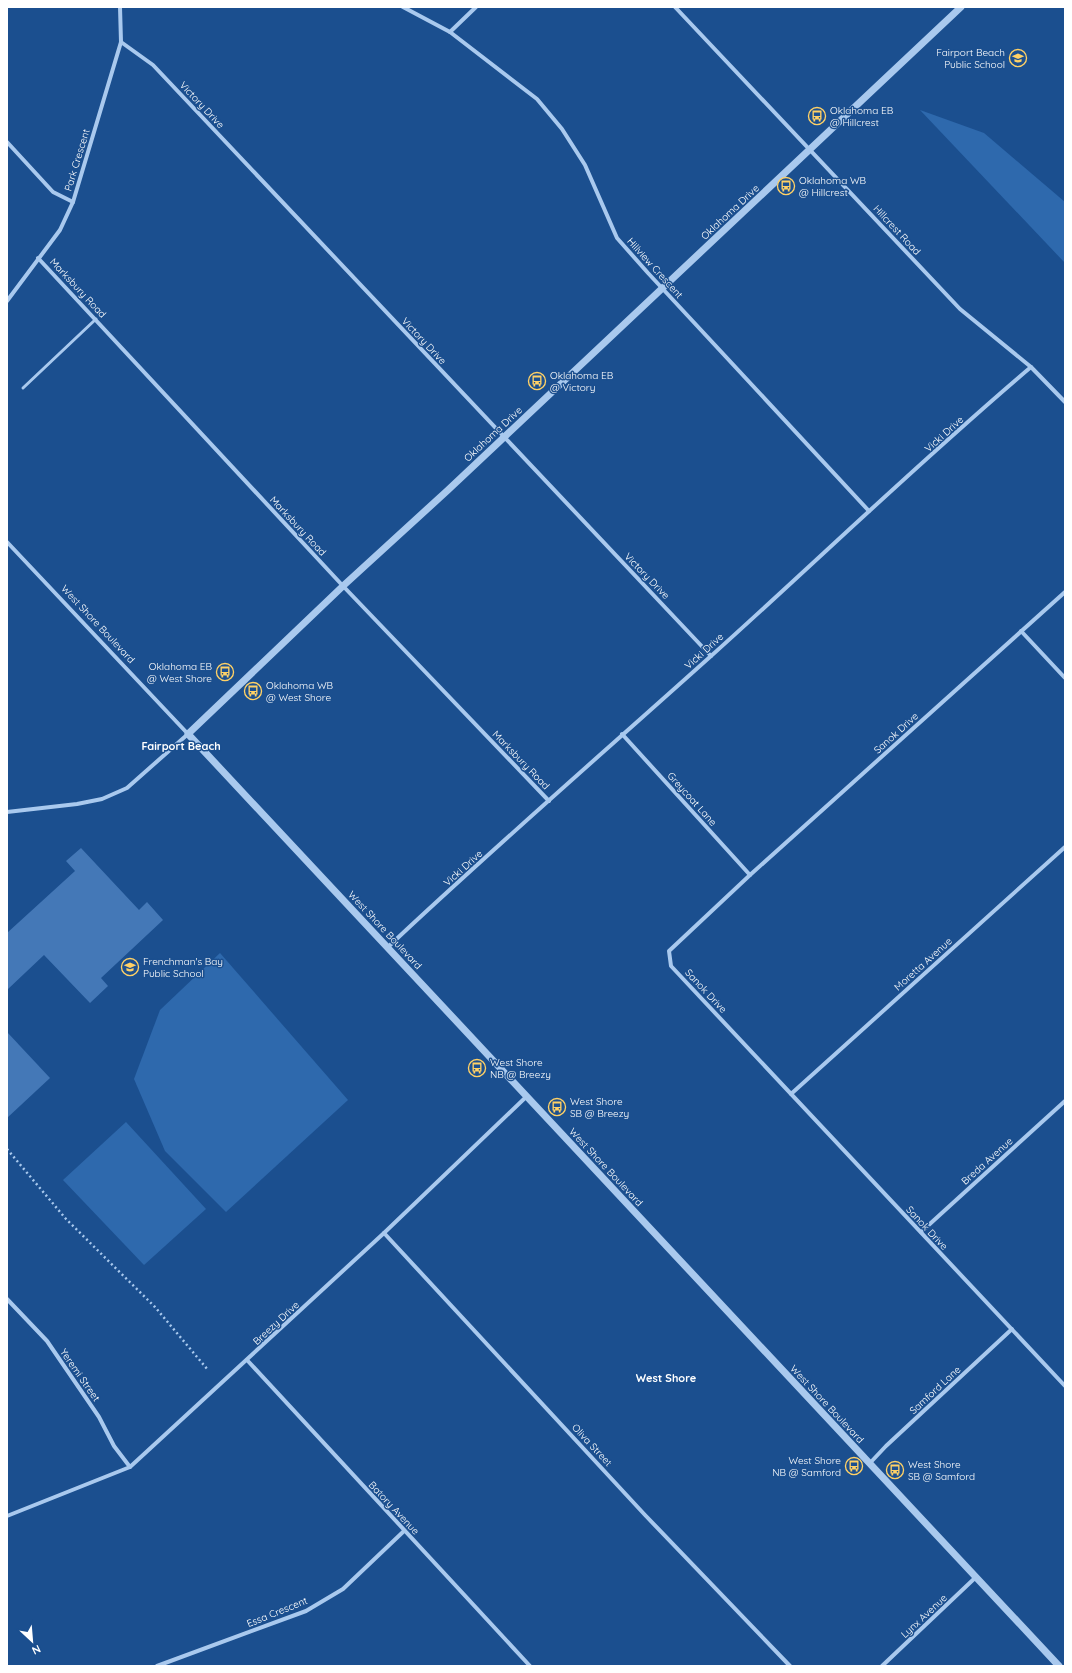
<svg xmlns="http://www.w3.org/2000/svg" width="1072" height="1673" font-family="Quicksand,sans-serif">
  <rect width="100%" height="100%" fill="#1b4f8f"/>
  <g fill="#2e69ad">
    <polygon points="920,110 984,133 1065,202 1065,263"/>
    <polygon points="220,953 348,1100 226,1212 165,1151 134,1079 160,1010"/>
    <polygon points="126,1122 206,1209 144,1265 63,1180"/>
  </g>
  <g fill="#4478b7">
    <polygon points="81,848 139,910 147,902 163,920 101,978 108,986 90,1003 44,955 7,990 7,933 75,871 66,861"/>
    <polygon points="7,1032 50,1078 7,1118"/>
  </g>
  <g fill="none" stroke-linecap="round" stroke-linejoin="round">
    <polyline stroke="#a9c9ee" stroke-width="2.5" stroke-dasharray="2 3" stroke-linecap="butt" points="7,1149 66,1219 155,1307 208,1370"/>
    <polyline stroke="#a9c9ee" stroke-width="3" points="23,388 96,319"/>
    <g stroke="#a9c9ee" stroke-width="4">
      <polyline points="403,7 450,32 537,99 562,129 585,165 617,238 648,273 869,511"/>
      <polyline points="675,7 960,309 1031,367 1065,402"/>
      <polyline points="450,32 476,7"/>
      <polyline points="121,42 153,65 711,656"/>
      <polyline points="7,142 53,192 73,202"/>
      <polyline points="38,258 343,586 549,801"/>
      <polyline points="7,301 60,230 73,202 121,42 120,7"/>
      <polyline points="7,542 188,734 127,788 102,799 77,804 7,812"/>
      <polyline points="1065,592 750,875 669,951 671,966 1065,1386"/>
      <polyline points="1021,631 1065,678"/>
      <polyline points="622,734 750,875"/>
      <path d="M 387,948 C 493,848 603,753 711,656 C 818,560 921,460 1031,367"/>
      <polyline points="791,1094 1065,847"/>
      <polyline points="921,1232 1065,1101"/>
      <polyline points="384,1233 645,1515 790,1666"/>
      <polyline points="7,1299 47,1341 99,1417 114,1446 130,1467"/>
      <polyline points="247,1360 530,1666"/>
      <polyline points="870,1463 886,1446 1012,1329"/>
      <polyline points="7,1516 130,1467 384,1233 526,1097"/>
      <polyline points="157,1666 306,1611 343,1589 404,1531"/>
      <polyline points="882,1666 976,1577"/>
    </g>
    <polyline stroke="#a9c9ee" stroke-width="7" points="961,7 448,490 343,586 188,734 1059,1666"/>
  </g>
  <defs>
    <g id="school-ring" transform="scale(0.9)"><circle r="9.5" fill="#1b4f8f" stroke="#ffd166" stroke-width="1.5"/><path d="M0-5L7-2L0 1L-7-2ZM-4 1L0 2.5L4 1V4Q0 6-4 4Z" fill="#ffd166"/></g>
    <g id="bus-ring" transform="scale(0.9)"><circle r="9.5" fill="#1b4f8f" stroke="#ffd166" stroke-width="1.5"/><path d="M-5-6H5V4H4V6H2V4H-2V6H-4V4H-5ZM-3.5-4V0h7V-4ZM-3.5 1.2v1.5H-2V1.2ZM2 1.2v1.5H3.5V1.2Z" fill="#ffd166"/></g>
  </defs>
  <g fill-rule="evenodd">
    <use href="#school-ring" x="1018" y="58"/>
    <use href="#bus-ring" x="817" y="116"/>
    <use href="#bus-ring" x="786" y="186"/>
    <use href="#bus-ring" x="537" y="381"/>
    <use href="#bus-ring" x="225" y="672"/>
    <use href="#bus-ring" x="253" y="691"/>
    <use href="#school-ring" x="130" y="967"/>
    <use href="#bus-ring" x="477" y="1068"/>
    <use href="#bus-ring" x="557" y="1107"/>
    <use href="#bus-ring" x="854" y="1466"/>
    <use href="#bus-ring" x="895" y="1470"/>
  </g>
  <g text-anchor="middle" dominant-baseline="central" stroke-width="3" stroke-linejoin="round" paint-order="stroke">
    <g font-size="10" fill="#fff" stroke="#1b4f8f" text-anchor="start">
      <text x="1005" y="52" text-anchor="end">Fairport Beach<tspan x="1005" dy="12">Public School</tspan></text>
      <text x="830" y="110">Oklahoma EB<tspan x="830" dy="12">@ Hillcrest</tspan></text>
      <text x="799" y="180">Oklahoma WB<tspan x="799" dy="12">@ Hillcrest</tspan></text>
      <text x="550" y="375">Oklahoma EB<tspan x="550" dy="12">@ Victory</tspan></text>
      <text x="212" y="666" text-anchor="end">Oklahoma EB<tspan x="212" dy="12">@ West Shore</tspan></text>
      <text x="266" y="685">Oklahoma WB<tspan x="266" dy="12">@ West Shore</tspan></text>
      <text x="143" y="961">Frenchman's Bay<tspan x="143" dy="12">Public School</tspan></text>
      <text x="490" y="1062">West Shore<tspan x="490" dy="12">NB @ Breezy</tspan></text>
      <text x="570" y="1101">West Shore<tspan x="570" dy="12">SB @ Breezy</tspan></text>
      <text x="841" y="1460" text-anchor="end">West Shore<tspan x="841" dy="12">NB @ Samford</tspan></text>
      <text x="908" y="1464">West Shore<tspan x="908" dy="12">SB @ Samford</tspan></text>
    </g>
    <g font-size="10" fill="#fff" stroke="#1b4f8f">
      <text transform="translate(202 105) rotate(47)">Victory Drive</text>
      <text transform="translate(77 160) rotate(-73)">Park Crescent</text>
      <text transform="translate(730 212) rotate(-43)">Oklahoma Drive</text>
      <text transform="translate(897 230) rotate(47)">Hillcrest Road</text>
      <text transform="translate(655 268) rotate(48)">Hillview Crescent</text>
      <text transform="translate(78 288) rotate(47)">Marksbury Road</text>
      <text transform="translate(424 341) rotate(47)">Victory Drive</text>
      <text transform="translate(493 434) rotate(-43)">Oklahoma Drive</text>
      <text transform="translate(944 434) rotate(-42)">Vicki Drive</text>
      <text transform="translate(298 526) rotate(47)">Marksbury Road</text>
      <text transform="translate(647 576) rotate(46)">Victory Drive</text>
      <text transform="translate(98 624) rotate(47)">West Shore Boulevard</text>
      <text transform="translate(704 651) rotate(-42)">Vicki Drive</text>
      <text transform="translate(896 733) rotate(-42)">Sanok Drive</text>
      <text transform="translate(521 760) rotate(46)">Marksbury Road</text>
      <text transform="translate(692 799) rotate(48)">Greycoat Lane</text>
      <text transform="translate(463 868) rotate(-42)">Vicki Drive</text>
      <text transform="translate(385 930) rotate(47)">West Shore Boulevard</text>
      <text transform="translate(923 964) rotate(-42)">Moretta Avenue</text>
      <text transform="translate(706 991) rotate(47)">Sanok Drive</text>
      <text transform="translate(987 1161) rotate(-42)">Breda Avenue</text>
      <text transform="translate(606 1167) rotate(47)">West Shore Boulevard</text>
      <text transform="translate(927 1228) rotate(47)">Sanok Drive</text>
      <text transform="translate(276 1323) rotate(-43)">Breezy Drive</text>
      <text transform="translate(80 1375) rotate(55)">Yeremi Street</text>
      <text transform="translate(935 1390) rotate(-43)">Samford Lane</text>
      <text transform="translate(827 1404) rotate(47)">West Shore Boulevard</text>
      <text transform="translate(592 1445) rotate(47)">Oliva Street</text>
      <text transform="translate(394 1508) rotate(47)">Batory Avenue</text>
      <text transform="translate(277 1612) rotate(-22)">Essa Crescent</text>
      <text transform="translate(924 1616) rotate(-43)">Lynx Avenue</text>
    </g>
    <g font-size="11" font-weight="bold" fill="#fff" stroke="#1b4f8f">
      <text x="181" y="746">Fairport Beach</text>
      <text x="666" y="1378">West Shore</text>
    </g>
  </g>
  <rect width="1072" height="1673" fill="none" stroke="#ffffff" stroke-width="16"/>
  <g transform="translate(32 1641) rotate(154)" stroke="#1b4f8f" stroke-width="3" paint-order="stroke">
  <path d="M0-3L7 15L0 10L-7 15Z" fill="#ffffff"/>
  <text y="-6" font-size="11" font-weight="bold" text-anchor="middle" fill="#ffffff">N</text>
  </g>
</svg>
